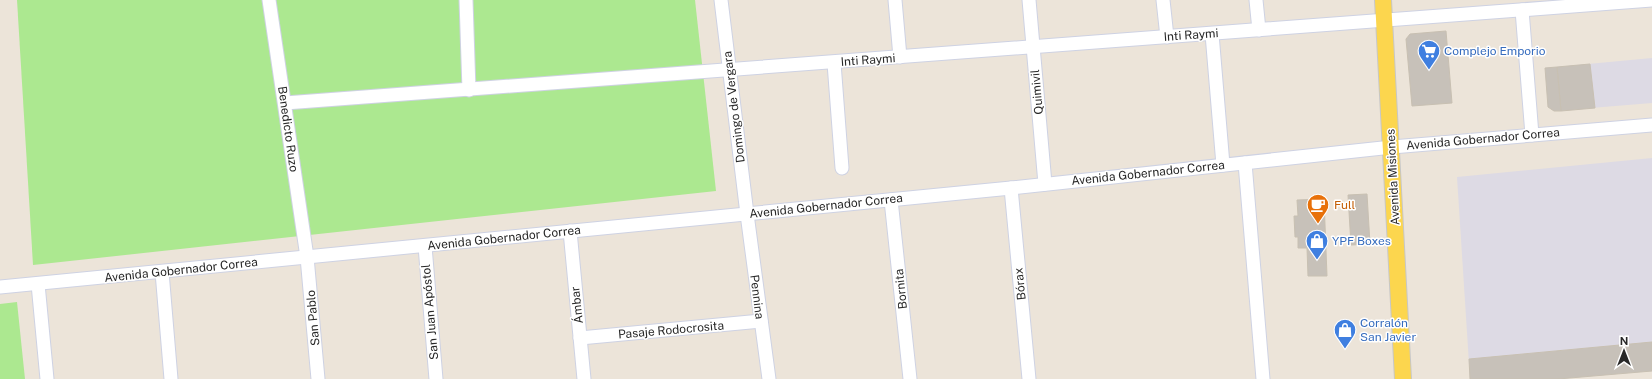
<svg xmlns="http://www.w3.org/2000/svg" width="1652" height="379" font-family="'Public Sans',sans-serif">
  <rect width="100%" height="100%" fill="#ece4d9"/>
  <g fill="#dddae4">
    <polygon points="1652,58 1652,103 1554,111 1548,107 1545,68"/>
    <polygon points="1652,158 1652,371 1558,379 1470,379 1457,177"/>
  </g>
  <g fill="#ace890">
    <polygon points="17,0 695,0 716,191 33,265"/>
    <polygon points="17,302 25,379 0,379 0,304"/>
  </g>
  <g fill="#c7c1b9" stroke="#c8c0b2">
    <polygon points="1446,31 1452,103 1412,106 1406,39 1410,34"/>
    <polygon points="1590,64 1595,108 1561,111 1557,67"/>
    <polygon points="1557,67 1561,111 1554,111 1548,107 1545,68"/>
    <polygon points="1367,194 1370,244 1351,245 1348,195"/>
    <polygon points="1324,199 1327,276 1308,276 1307,248 1298,248 1298,237 1295,237 1294,216 1298,216 1297,200"/>
    <polygon points="1652,342 1652,371 1558,379 1470,379 1469,359"/>
  </g>
  <g fill="none" stroke-linecap="round" stroke-linejoin="round">
    <g stroke="#ced2e3" stroke-width="15">
      <g id="minor">
        <polyline points="269,0 307,257 318,379"/>
        <polyline points="466,0 469,90"/>
        <polyline points="721,0 747,214 769,379"/>
        <polyline points="895,0 900,57"/>
        <polyline points="1029,0 1045,184"/>
        <polyline points="1163,0 1167,37"/>
        <polyline points="1256,0 1259,30"/>
        <polyline points="1522,10 1532,135"/>
        <polyline points="1212,34 1223,165"/>
        <polyline points="834,63 842,168"/>
        <polyline points="285,103 1652,0"/>
        <polyline points="1245,163 1263,379"/>
        <polyline points="1011,188 1029,379"/>
        <polyline points="891,200 910,379"/>
        <polyline points="570,231 584,379"/>
        <polyline points="425,246 436,379"/>
        <polyline points="162,272 171,379"/>
        <polyline points="38,284 47,379"/>
        <polyline points="0,287 1011,188 1392,147 1652,125"/>
        <polyline points="580,338 761,321"/>
      </g>
    </g>
    <g stroke="#c7c7c7" stroke-width="18">
      <polyline id="major" points="1383,0 1403,379"/>
    </g>
    <use href="#minor" stroke="#fff" stroke-width="13"/>
    <use href="#major" stroke="#fcd64e" stroke-width="16"/>
  </g>
  <defs>
    <g id="supermarket-pin" transform="scale(1.15)"><path d="M0 17L-7.5 6A9.5 9.5 0 1 1 7.5 6Z" fill="#3f7fe0" stroke="#fff"/><path d="M-6-5.5h2.5l.6 2H6L4.5 2H-2.5L-4.4-4H-6ZM-1.5 3.2a1.3 1.3 0 1 0 .1 0ZM3 3.2a1.3 1.3 0 1 0 .1 0Z" fill="#fff"/></g>
    <g id="cafe-pin" transform="scale(1.15)"><path d="M0 17L-7.5 6A9.5 9.5 0 1 1 7.5 6Z" fill="#e8710a" stroke="#fff"/><path d="M-5.5-4.5H6V0H3Q3 3.5 0 3.5H-2.5Q-5.5 3.5-5.5 0ZM3-3.2v2h1.7v-2ZM-6 4.5H4V6H-6Z" fill="#fff"/></g>
    <g id="shop-pin" transform="scale(1.15)"><path d="M0 17L-7.5 6A9.5 9.5 0 1 1 7.5 6Z" fill="#3f7fe0" stroke="#fff"/><path d="M-5-2.5h2.3a2.7 3.5 0 0 1 5.4 0H5L5.5 6h-11ZM-1.5-2.5h3a1.5 2.3 0 0 0-3 0Z" fill="#fff"/></g>
  </defs>
  <g fill-rule="evenodd">
    <use href="#supermarket-pin" x="1429" y="51"/>
    <use href="#cafe-pin" x="1318" y="205"/>
    <use href="#shop-pin" x="1317" y="241"/>
    <use href="#shop-pin" x="1345" y="330"/>
  </g>
  <g text-anchor="middle" dominant-baseline="central" stroke-width="3" stroke-linejoin="round" paint-order="stroke">
    <g font-size="12" fill="#282828" stroke="#fff">
      <text transform="translate(1191 35) rotate(-4)">Inti Raymi</text>
      <text transform="translate(868 60) rotate(-4)">Inti Raymi</text>
      <text transform="translate(1037 92) rotate(-95)">Quimivil</text>
      <text transform="translate(734 107) rotate(-97)">Domingo de Vergara</text>
      <text transform="translate(288 129) rotate(82)">Benedicto Ruzo</text>
      <text transform="translate(1483 139) rotate(-5)">Avenida Gobernador Correa</text>
      <text transform="translate(1148 173) rotate(-6)">Avenida Gobernador Correa</text>
      <text transform="translate(1393 177) rotate(-93)">Avenida Misiones</text>
      <text transform="translate(826 206) rotate(-6)">Avenida Gobernador Correa</text>
      <text transform="translate(504 238) rotate(-6)">Avenida Gobernador Correa</text>
      <text transform="translate(181 270) rotate(-6)">Avenida Gobernador Correa</text>
      <text transform="translate(1020 284) rotate(-96)">Bórax</text>
      <text transform="translate(901 289) rotate(-96)">Bornita</text>
      <text transform="translate(757 297) rotate(83)">Pennina</text>
      <text transform="translate(577 305) rotate(-96)">Ámbar</text>
      <text transform="translate(430 312) rotate(-95)">San Juan Apóstol</text>
      <text transform="translate(313 318) rotate(-95)">San Pablo</text>
      <text transform="translate(671 330) rotate(-5)">Pasaje Rodocrosita</text>
    </g>
    <g font-size="12" fill="#366cbe" stroke="#fff" text-anchor="start">
      <text x="1444" y="51">Complejo Emporio</text>
      <text x="1332" y="241">YPF Boxes</text>
      <text x="1360" y="323">Corralón<tspan x="1360" dy="14">San Javier</tspan></text>
    </g>
    <g font-size="12" fill="#c56008" stroke="#fff" text-anchor="start">
      <text x="1334" y="205">Full</text>
    </g>
  </g>
  <g transform="translate(1624 351)" stroke="#ffffff" stroke-width="3" paint-order="stroke">
  <path d="M0-3L7 15L0 10L-7 15Z" fill="#282828"/>
  <text y="-6" font-size="11" font-weight="bold" text-anchor="middle" fill="#282828">N</text>
  </g>
</svg>
